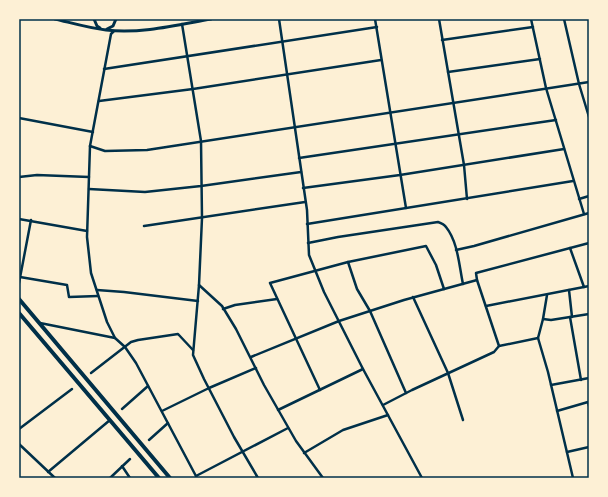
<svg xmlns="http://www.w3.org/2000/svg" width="608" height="497" font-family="Barlow,sans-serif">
  <rect width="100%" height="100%" fill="#fdf0d5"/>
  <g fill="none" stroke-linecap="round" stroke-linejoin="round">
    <g stroke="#003049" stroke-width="2.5">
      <polyline points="279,19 307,210 309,255 324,292 363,369 422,478"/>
      <polyline points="375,19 406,208"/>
      <polyline points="439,19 464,165 467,199"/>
      <polyline points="531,19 546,88 584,214"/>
      <polyline points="564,19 579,84 589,117"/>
      <polyline points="182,24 201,141 202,218 199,285 193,355 204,379 234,437 258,478"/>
      <polyline points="114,31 111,34 90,146 87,237 91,273 107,322 115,338 125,347 136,363 197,478"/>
      <polyline points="442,40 533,27"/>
      <polyline points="104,69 377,27"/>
      <polyline points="448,72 540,59"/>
      <polyline points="99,101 193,89 381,60"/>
      <polyline points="19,118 93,132"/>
      <polyline points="90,146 105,151 147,150 589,82"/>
      <polyline points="299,158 556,120"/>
      <polyline points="19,177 37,175 89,177"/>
      <polyline points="303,188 400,175 564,149"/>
      <polyline points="89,189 145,192 201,186 301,172"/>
      <polyline points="579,199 589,196"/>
      <polyline points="19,219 87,231"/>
      <polyline points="307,224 573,181"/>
      <polyline points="144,226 305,202"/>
      <path d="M 308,243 L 338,237 L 438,222 C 441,223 444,224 446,227 C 458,242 459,265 463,284"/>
      <polyline points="570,248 584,287"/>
      <polyline points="456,250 474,246 589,213"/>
      <polyline points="348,262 357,289 370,311 406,393"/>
      <polyline points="20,277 67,285 69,297 98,296"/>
      <polyline points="19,283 31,220"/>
      <polyline points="199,285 222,306 236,329 264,385 296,441 323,478"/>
      <polyline points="97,290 124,292 198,301"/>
      <polyline points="569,290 572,317"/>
      <polyline points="547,295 543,319 538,338 548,372 573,478"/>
      <polyline points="413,297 448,373 463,420"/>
      <polyline points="486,306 589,286"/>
      <polyline points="223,309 235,305 277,299"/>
      <polyline points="570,317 581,380"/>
      <polyline points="543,319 551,320 589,314"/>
      <polyline points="40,323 115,338"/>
      <polyline points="499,346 538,338"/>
      <polyline points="251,357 339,321 404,300 477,280"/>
      <polyline points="91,373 131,342 138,340 178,334 193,350"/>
      <polyline points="551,385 589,378"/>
      <polyline points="320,390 270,283 348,262 426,246 436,265 444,289"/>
      <polyline points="383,405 412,390 494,352 499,346 477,280 476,273 589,243"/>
      <polyline points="122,409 148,386"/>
      <polyline points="278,410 363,369"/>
      <polyline points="162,411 209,388 256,368"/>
      <polyline points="557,411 588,402 589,406"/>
      <polyline points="19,429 72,389"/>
      <polyline points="149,440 168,423"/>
      <polyline points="19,444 55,478"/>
      <polyline points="567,452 589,447"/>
      <polyline points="304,453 343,430 388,415"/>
      <polyline points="122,466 130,478"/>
      <polyline points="48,472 110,420"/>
      <polyline points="196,476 288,428"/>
      <polyline points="110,478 130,459"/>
    </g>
    <g stroke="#003049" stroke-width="3">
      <path d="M 55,19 C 72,23 89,28 106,30 C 141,34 177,25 211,19"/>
      <polyline points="94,19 97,26 100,28"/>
      <polyline points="107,29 113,26 116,19"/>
    </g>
    <g stroke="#003049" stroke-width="4">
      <polyline points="19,299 170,478"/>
      <polyline points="19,313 159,478"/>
    </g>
  </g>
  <rect width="608" height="497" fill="none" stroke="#fdf0d5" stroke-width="40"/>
  <rect x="20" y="20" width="568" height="457" fill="none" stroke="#003049" stroke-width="1.5"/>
</svg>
